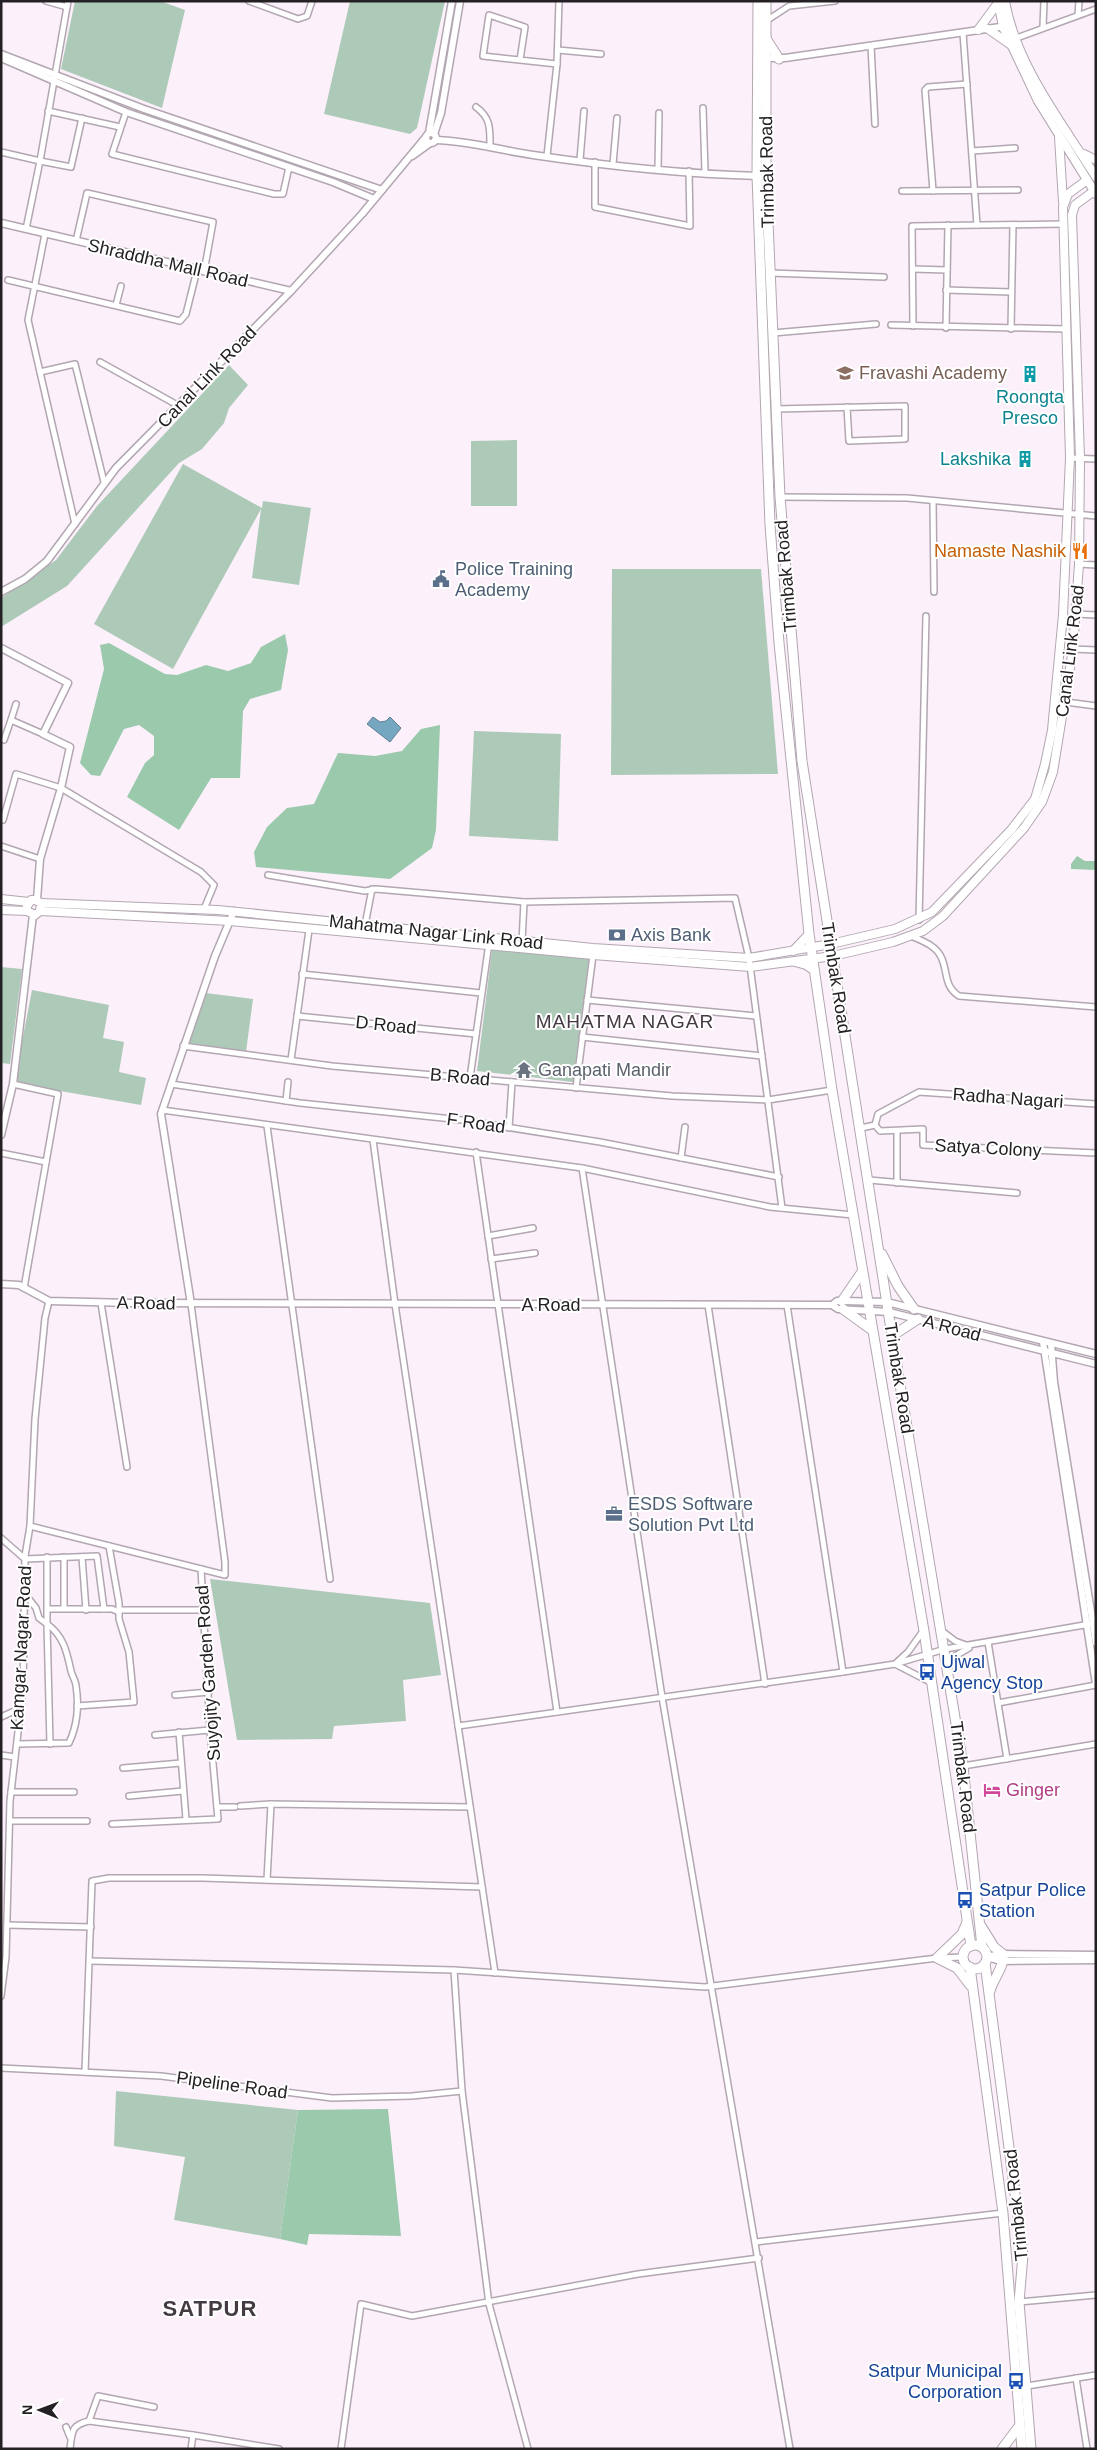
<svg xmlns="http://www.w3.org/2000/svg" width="1097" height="2450" font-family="Helvetica,sans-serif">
  <rect width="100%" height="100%" fill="#fcf0fb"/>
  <g fill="#adcab8">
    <polygon points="75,1 160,1 185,10 162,108 61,69"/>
    <polygon points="350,1 445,1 417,128 410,134 324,114"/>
    <polygon points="229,365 248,385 229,408 224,423 202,449 179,463 67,586 1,627 1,598 56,560 97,506"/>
    <polygon points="517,440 517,506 471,506 471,441"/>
    <polygon points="183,464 262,508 263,501 311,508 299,585 252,578 261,509 173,669 94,624"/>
    <polygon points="612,569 761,569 778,774 611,775"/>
    <polygon points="474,731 561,734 558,841 469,836"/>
    <polygon points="492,950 589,958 573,1082 477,1071"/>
    <polygon points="1,967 22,969 10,1064 1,1063"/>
    <polygon points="32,990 109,1005 103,1038 124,1042 119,1072 146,1078 141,1105 14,1083"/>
    <polygon points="206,993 253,999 246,1052 188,1043"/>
    <polygon points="210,1579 430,1603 441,1675 403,1680 406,1721 334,1726 332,1739 237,1740"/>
    <polygon points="116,2091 298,2110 280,2239 174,2220 185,2157 114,2146"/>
  </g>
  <g fill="#9ac9ac">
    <polygon points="285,634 288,650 281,690 250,699 243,711 240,778 211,778 179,830 127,797 145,763 154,755 154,736 139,725 124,729 100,776 91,775 80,763 104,669 100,645 109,643 165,674 177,675 206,665 228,671 251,663 261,647"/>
    <polygon points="440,725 436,830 432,848 390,879 256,867 254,852 267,827 287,808 314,804 338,753 375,756 402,751 421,729"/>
    <polygon points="1077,856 1085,861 1096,861 1096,870 1071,869 1071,864"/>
    <polygon points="388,2109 401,2236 309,2234 307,2245 280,2239 298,2110"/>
  </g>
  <polygon fill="#76a7c1" stroke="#5d7e92" points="373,717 380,722 386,721 390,717 401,728 390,742 367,724"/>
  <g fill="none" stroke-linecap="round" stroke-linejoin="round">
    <g stroke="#b2a7b1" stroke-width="8">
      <g id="minor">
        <polyline points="46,1 67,7"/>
        <polyline points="249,1 298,19 307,16 312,1"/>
        <polyline points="1078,15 1079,1"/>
        <polyline points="766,21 789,6 835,1"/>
        <polyline points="1043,27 1044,1"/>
        <polyline points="963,33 977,225"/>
        <polyline points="1014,39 1096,9"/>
        <polyline points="871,46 875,124"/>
        <polyline points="558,50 601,54"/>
        <polyline points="520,60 525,27 489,15 483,56 557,64"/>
        <path d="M 476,107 C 491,118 490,129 490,147"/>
        <polyline points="703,108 705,172"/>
        <polyline points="48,111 120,127"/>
        <polyline points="126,112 112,154 274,194 283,194 289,167"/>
        <polyline points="972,151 1015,148"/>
        <polyline points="1,152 40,161 68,1"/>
        <polyline points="547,156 557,64 559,1"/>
        <polyline points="580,160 584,111"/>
        <polyline points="595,162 595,207 690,226 689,171"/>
        <polyline points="613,164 617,118"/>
        <polyline points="658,169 659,113"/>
        <polyline points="902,191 1018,190"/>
        <polyline points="933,191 925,90 928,87 967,84"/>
        <polyline points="26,229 40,161 71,167 82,118"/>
        <polyline points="45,234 28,320 75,524"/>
        <polyline points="76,241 87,193 213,222 204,272"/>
        <polyline points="913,269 947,270"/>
        <polyline points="770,273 884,277"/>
        <polyline points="8,280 180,321 186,314 197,270"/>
        <polyline points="946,290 1011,292"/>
        <polyline points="116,305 121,286"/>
        <polyline points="891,325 1067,329"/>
        <polyline points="913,326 912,226 1064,224"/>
        <polyline points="946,328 948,225"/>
        <polyline points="1011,329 1013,225"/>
        <polyline points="773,333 876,324"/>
        <polyline points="100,362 179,406"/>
        <polyline points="40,372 75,364 104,482"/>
        <polyline points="776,409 905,406 905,439 849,441 847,407"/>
        <polyline points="1070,458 1096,459"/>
        <polyline points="780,497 907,498 1096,516"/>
        <polyline points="933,501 934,592"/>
        <polyline points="1079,564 1096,565"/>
        <polyline points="1077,614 1096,615"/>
        <polyline points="1073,649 1096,650"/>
        <polyline points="1066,702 1096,706"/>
        <polyline points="11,720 16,704"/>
        <polyline points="4,740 11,720 43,734"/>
        <polyline points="3,820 16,774 61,788 201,872 214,885 204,909"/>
        <polyline points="1,846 40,859"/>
        <polyline points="268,875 365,891 376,889 524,902 735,898 749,958 782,1208"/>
        <polyline points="919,920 926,616"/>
        <polyline points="365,925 372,889"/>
        <path d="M 911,936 C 923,941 937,946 942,959 C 948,974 944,986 959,996 L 1096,1007"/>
        <polyline points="522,942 524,902"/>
        <polyline points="302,974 481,993"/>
        <polyline points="587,1000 756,1016"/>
        <polyline points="297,1016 476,1034"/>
        <polyline points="582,1037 762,1056"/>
        <polyline points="183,1046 332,1066 672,1096 768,1100 832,1090"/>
        <polyline points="291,1060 309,930"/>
        <polyline points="470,1078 489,943"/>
        <polyline points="13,1084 58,1094 24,1288"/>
        <polyline points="171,1084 300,1103 462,1120 600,1142 779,1177"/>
        <polyline points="576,1088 593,955"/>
        <polyline points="286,1101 288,1082"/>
        <polyline points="162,1110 582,1168 770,1207 853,1215"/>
        <polyline points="875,1125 878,1114 919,1092 1096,1104"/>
        <polyline points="267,1126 330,1579"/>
        <polyline points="509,1128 512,1082"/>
        <polyline points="861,1128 875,1125 880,1131 923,1129 923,1145 1096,1153"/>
        <polyline points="373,1140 395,1304 495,1973"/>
        <polyline points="476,1152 557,1712"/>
        <polyline points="1,1153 46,1162"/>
        <polyline points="681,1158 685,1127"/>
        <polyline points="582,1168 662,1697 790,2449"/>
        <polyline points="869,1180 1017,1193"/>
        <polyline points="897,1183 897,1131"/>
        <polyline points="488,1236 533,1228"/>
        <polyline points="491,1259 535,1253"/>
        <polyline points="101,1303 127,1467"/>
        <polyline points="708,1305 765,1684"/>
        <polyline points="787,1305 843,1672"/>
        <polyline points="30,1526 225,1575 225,1562 191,1304"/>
        <polyline points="1,1538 25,1559 97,1556 104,1609"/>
        <polyline points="64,1557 64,1608"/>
        <polyline points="82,1557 86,1610"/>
        <polyline points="25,1594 36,1608 39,1618 47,1624 50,1744"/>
        <polyline points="48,1609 112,1609 119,1612 119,1610 204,1610"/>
        <polyline points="923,1631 908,1652 895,1664 930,1682"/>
        <polyline points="942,1631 955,1641 966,1645"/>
        <polyline points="988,1642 1007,1759"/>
        <polyline points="949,1667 955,1656 969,1648"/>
        <polyline points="175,1695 209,1692"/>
        <polyline points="998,1703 1096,1685"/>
        <polyline points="77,1706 134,1702 129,1652 119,1619 119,1603 109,1546"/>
        <polyline points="1,1717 21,1708"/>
        <polyline points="458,1726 843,1672 895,1664 945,1649 1090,1624"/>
        <polyline points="179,1732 186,1819"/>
        <polyline points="155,1735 210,1730"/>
        <path d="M 17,1744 L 69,1743 C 77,1726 79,1705 76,1686 C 76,1681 72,1676 71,1671 C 67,1653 64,1636 47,1624 L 47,1557"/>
        <polyline points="1,1755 15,1757"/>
        <polyline points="963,1766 1096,1744"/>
        <polyline points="123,1768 181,1763"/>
        <polyline points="11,1792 74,1792"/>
        <polyline points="129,1796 183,1791"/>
        <polyline points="240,1806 271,1804 470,1807"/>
        <polyline points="217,1807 235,1807"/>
        <polyline points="10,1821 87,1821"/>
        <polyline points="112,1824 218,1819 210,1730 201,1569"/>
        <polyline points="267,1880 271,1804"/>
        <polyline points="7,1925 91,1927"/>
        <polyline points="90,1961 454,1970 705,1987 937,1958 963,1957"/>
        <polyline points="454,1970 462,2091 489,2304 528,2449"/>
        <polyline points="1,1996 6,1957 10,1801 23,1689 25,1556 30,1526 35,1419 45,1318 49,1301"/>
        <polyline points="1,2068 161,2076 332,2098 412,2096 462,2091"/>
        <polyline points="85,2072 92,1881 109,1878 202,1878 482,1887"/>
        <polyline points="756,2242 1003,2213"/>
        <polyline points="1019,2302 1096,2295"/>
        <polyline points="1076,2378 1087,2449"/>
        <polyline points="1027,2386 1096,2375"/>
        <polyline points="154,2407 98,2396 89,2421 193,2435 191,2449"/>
        <polyline points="66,2427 70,2437"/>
        <polyline points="193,2435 279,2449"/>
        <path d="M 70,2449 C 72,2432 71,2425 89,2421"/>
        <polyline points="341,2449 361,2304 412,2316 638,2274 759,2258"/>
      </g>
    </g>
    <g stroke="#b2a7b1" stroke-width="9">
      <g id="tertiary">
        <polyline points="1,54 144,109 382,190"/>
        <polyline points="1,58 126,112 333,182 374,199"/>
        <polyline points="762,58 785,58 1007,26"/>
        <circle cx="431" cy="138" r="5"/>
        <polyline points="429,133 452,1"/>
        <polyline points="434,134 441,113 460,1"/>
        <path d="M 435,140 C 469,141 500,150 533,155 C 607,166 684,174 759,176"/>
        <polyline points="412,156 430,143"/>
        <polyline points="1,223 291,291"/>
        <polyline points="1,592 25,579 47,561 116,468 291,291 362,214 426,137"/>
        <polyline points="1,648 68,683 43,734 70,747 61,788 40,859 37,900"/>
        <polyline points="1,1135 13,1084 33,915"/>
        <polyline points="1,1284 19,1285 49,1301 131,1303 832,1305 838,1309 889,1312 1096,1364"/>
        <polyline points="191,1304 161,1114 215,956 234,911"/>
        <polyline points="832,1305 837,1301 842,1301 887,1302 1096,1354"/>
        <polyline points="1043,1342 1096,1684"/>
        <polyline points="1051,1344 1054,1382 1096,1643"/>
        <polyline points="987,1957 1001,1961 1096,1960"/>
        <polyline points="987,1957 1000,1954 1096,1955"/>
      </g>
    </g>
    <g stroke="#b2a7b1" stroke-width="10">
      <g id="secondary">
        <polyline points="988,29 1011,45"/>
        <polyline points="978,30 998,3"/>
        <polyline points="1059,137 1063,202"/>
        <polyline points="1,899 29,902"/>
        <polyline points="41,903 218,910 593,948 749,958 831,944 895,929 932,912 1011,830 1035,799 1045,764 1052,730 1063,615 1070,458 1063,207 1068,194 1087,180"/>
        <polyline points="1,910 27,911 35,915 40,911 41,903 35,900 31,900 27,906 27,911"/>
        <polyline points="40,911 230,921 593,955 750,967 833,956 893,942 923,931 943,916 1024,828 1042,802 1053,772 1073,649 1079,564 1080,458 1072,215 1075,205 1094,191 1096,194"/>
        <polyline points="793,951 809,934"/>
        <polyline points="795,962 806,965 815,971"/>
      </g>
    </g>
    <g stroke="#b2a7b1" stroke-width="10">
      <g id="primary">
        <polyline points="998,1 1003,27 1038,101 1094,191 1096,189"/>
        <path d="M 1005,1 C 1016,65 1062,123 1096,177"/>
        <polyline points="1084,154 1096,160"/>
      </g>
    </g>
    <g stroke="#b2a7b1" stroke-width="11">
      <g id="trunk">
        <polyline points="758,1 757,176 770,525 779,643 809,934 832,1090 924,1631 971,1946"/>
        <polyline points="766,1 766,176 780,497 802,761 892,1336 963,1766 982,1947"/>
        <polyline points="765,37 779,59"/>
        <polyline points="882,1254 898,1286 914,1309"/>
        <polyline points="842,1301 862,1272"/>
        <polyline points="843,1309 872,1330"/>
        <polyline points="892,1336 918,1319"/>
        <polyline points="967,1922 962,1934 937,1958 957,1968 970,1985"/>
        <path d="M 981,1926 L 994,1947 L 1003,1954 C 1005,1966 993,1979 990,1991"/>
        <circle cx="975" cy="1957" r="12"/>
        <polyline points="985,1963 1023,2255 1019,2302 1031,2449"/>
        <polyline points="970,1967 1003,2213 1022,2449"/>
        <polyline points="1002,2449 1020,2425"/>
      </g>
    </g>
    <use href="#minor" stroke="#fff" stroke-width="5"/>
    <use href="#tertiary" stroke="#fff" stroke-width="6"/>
    <use href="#secondary" stroke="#fff" stroke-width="8"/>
    <use href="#primary" stroke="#fff" stroke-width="8"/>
    <use href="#trunk" stroke="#fff" stroke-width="9"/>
  </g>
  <defs>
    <g id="school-bare" transform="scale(1.35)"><path d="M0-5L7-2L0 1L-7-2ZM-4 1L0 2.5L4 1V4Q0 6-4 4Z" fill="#8d6e63" stroke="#fff" stroke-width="2.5" paint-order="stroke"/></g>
    <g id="building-bare" transform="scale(1.35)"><path d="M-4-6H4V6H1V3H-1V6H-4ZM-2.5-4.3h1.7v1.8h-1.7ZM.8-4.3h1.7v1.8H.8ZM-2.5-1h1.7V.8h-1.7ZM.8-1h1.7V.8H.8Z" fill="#0f9aa8" stroke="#fff" stroke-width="2.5" paint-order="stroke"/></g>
    <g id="restaurant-bare" transform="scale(1.35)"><path d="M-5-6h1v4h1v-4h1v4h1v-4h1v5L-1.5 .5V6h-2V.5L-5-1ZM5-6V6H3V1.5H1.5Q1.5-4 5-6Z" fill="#e8710a" stroke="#fff" stroke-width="2.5" paint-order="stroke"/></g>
    <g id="civic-bare" transform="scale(1.35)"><path d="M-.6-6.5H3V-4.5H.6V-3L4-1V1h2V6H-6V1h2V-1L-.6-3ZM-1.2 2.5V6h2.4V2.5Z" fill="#5c6f8a" stroke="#fff" stroke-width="2.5" paint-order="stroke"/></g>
    <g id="bank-bare" transform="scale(1.35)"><path d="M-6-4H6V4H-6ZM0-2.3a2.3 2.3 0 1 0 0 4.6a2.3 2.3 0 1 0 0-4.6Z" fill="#5c6f8a" stroke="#fff" stroke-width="2.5" paint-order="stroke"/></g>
    <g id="temple-bare" transform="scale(1.35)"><path d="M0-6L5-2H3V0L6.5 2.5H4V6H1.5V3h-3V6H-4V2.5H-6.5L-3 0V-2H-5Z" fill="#6b7280" stroke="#fff" stroke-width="2.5" paint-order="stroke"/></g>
    <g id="office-bare" transform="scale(1.35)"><path d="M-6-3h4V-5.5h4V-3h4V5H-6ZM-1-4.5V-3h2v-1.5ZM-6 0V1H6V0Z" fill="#5c6f8a" stroke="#fff" stroke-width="2.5" paint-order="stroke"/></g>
    <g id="bus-bare" transform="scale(1.35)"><path d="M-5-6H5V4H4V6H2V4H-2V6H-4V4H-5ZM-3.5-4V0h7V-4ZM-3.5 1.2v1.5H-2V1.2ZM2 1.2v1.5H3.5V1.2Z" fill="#1a4fb4" stroke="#fff" stroke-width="2.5" paint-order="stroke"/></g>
    <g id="hotel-bare" transform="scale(1.35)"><path d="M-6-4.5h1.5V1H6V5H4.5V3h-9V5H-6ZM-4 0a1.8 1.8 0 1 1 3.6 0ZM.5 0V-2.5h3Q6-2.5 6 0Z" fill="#d1479c" stroke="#fff" stroke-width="2.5" paint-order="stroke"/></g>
  </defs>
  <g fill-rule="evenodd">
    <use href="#school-bare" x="845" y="373"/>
    <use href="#building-bare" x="1030" y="374"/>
    <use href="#building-bare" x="1025" y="459"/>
    <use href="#restaurant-bare" x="1080" y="551"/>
    <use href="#civic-bare" x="441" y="579"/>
    <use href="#bank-bare" x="617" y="935"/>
    <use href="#temple-bare" x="524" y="1070"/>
    <use href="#office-bare" x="614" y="1514"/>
    <use href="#bus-bare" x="927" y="1672"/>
    <use href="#hotel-bare" x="992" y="1790"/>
    <use href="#bus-bare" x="965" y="1900"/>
    <use href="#bus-bare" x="1016" y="2381"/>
  </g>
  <g text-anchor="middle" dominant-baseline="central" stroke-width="4" stroke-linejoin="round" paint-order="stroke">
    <g font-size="18" fill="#242024" stroke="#fff">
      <text transform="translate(767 172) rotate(-91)">Trimbak Road</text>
      <text transform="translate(168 263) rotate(13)">Shraddha Mall Road</text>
      <text transform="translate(207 377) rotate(-46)">Canal Link Road</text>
      <text transform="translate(786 576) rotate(-95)">Trimbak Road</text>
      <text transform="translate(1070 651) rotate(-83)">Canal Link Road</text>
      <text transform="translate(436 932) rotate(6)">Mahatma Nagar Link Road</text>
      <text transform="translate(836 978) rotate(81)">Trimbak Road</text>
      <text transform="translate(386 1025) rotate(6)">D Road</text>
      <text transform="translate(460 1077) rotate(5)">B Road</text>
      <text transform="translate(1008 1098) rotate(4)">Radha Nagari</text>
      <text transform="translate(476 1123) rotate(8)">F Road</text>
      <text transform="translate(988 1148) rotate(3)">Satya Colony</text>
      <text transform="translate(146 1303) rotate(1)">A Road</text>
      <text x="551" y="1305">A Road</text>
      <text transform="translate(952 1328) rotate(15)">A Road</text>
      <text transform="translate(899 1378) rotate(81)">Trimbak Road</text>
      <text transform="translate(21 1648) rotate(-87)">Kamgar Nagar Road</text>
      <text transform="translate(208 1673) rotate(-94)">Suyojity Garden Road</text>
      <text transform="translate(963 1777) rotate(83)">Trimbak Road</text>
      <text transform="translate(232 2085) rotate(8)">Pipeline Road</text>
      <text transform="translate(1016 2205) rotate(-96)">Trimbak Road</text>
    </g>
    <g font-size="18" fill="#785e54" stroke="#fff" text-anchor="start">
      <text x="859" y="373">Fravashi Academy</text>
    </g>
    <g font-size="18" fill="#0d838f" stroke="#fff">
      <text x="1030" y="397">Roongta<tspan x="1030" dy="21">Presco</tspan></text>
      <text x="1011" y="459" text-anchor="end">Lakshika</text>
    </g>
    <g font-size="18" fill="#c56008" stroke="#fff" text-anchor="end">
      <text x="1066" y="551">Namaste Nashik</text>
    </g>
    <g font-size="18" fill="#4e5e75" stroke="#fff" text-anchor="start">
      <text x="455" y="569">Police Training<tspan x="455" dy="21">Academy</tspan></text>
      <text x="631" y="935">Axis Bank</text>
      <text x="628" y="1504">ESDS Software<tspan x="628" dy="21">Solution Pvt Ltd</tspan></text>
    </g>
    <g font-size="18" fill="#5b616d" stroke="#fff" text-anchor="start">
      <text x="538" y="1070">Ganapati Mandir</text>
    </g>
    <g font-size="18" fill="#164399" stroke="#fff" text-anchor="start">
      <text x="941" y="1662">Ujwal<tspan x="941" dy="21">Agency Stop</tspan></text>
      <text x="979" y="1890">Satpur Police<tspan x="979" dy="21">Station</tspan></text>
      <text x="1002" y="2371" text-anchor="end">Satpur Municipal<tspan x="1002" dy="21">Corporation</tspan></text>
    </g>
    <g font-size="18" fill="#b23c85" stroke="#fff" text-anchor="start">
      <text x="1006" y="1790">Ginger</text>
    </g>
    <g font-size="19" letter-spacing="1" fill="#443a43" stroke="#fff">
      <text x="625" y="1021">MAHATMA NAGAR</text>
    </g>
    <g font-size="22" font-weight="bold" letter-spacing="1" fill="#443a43" stroke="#fff">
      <text x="210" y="2308">SATPUR</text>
    </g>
  </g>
  <rect width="1097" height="2450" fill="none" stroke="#242024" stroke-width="5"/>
  <g transform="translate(40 2410) rotate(271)" stroke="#ffffff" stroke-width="4" paint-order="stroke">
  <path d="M0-4L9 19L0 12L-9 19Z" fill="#242024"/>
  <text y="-8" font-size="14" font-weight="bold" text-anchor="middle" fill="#242024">N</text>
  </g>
</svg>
